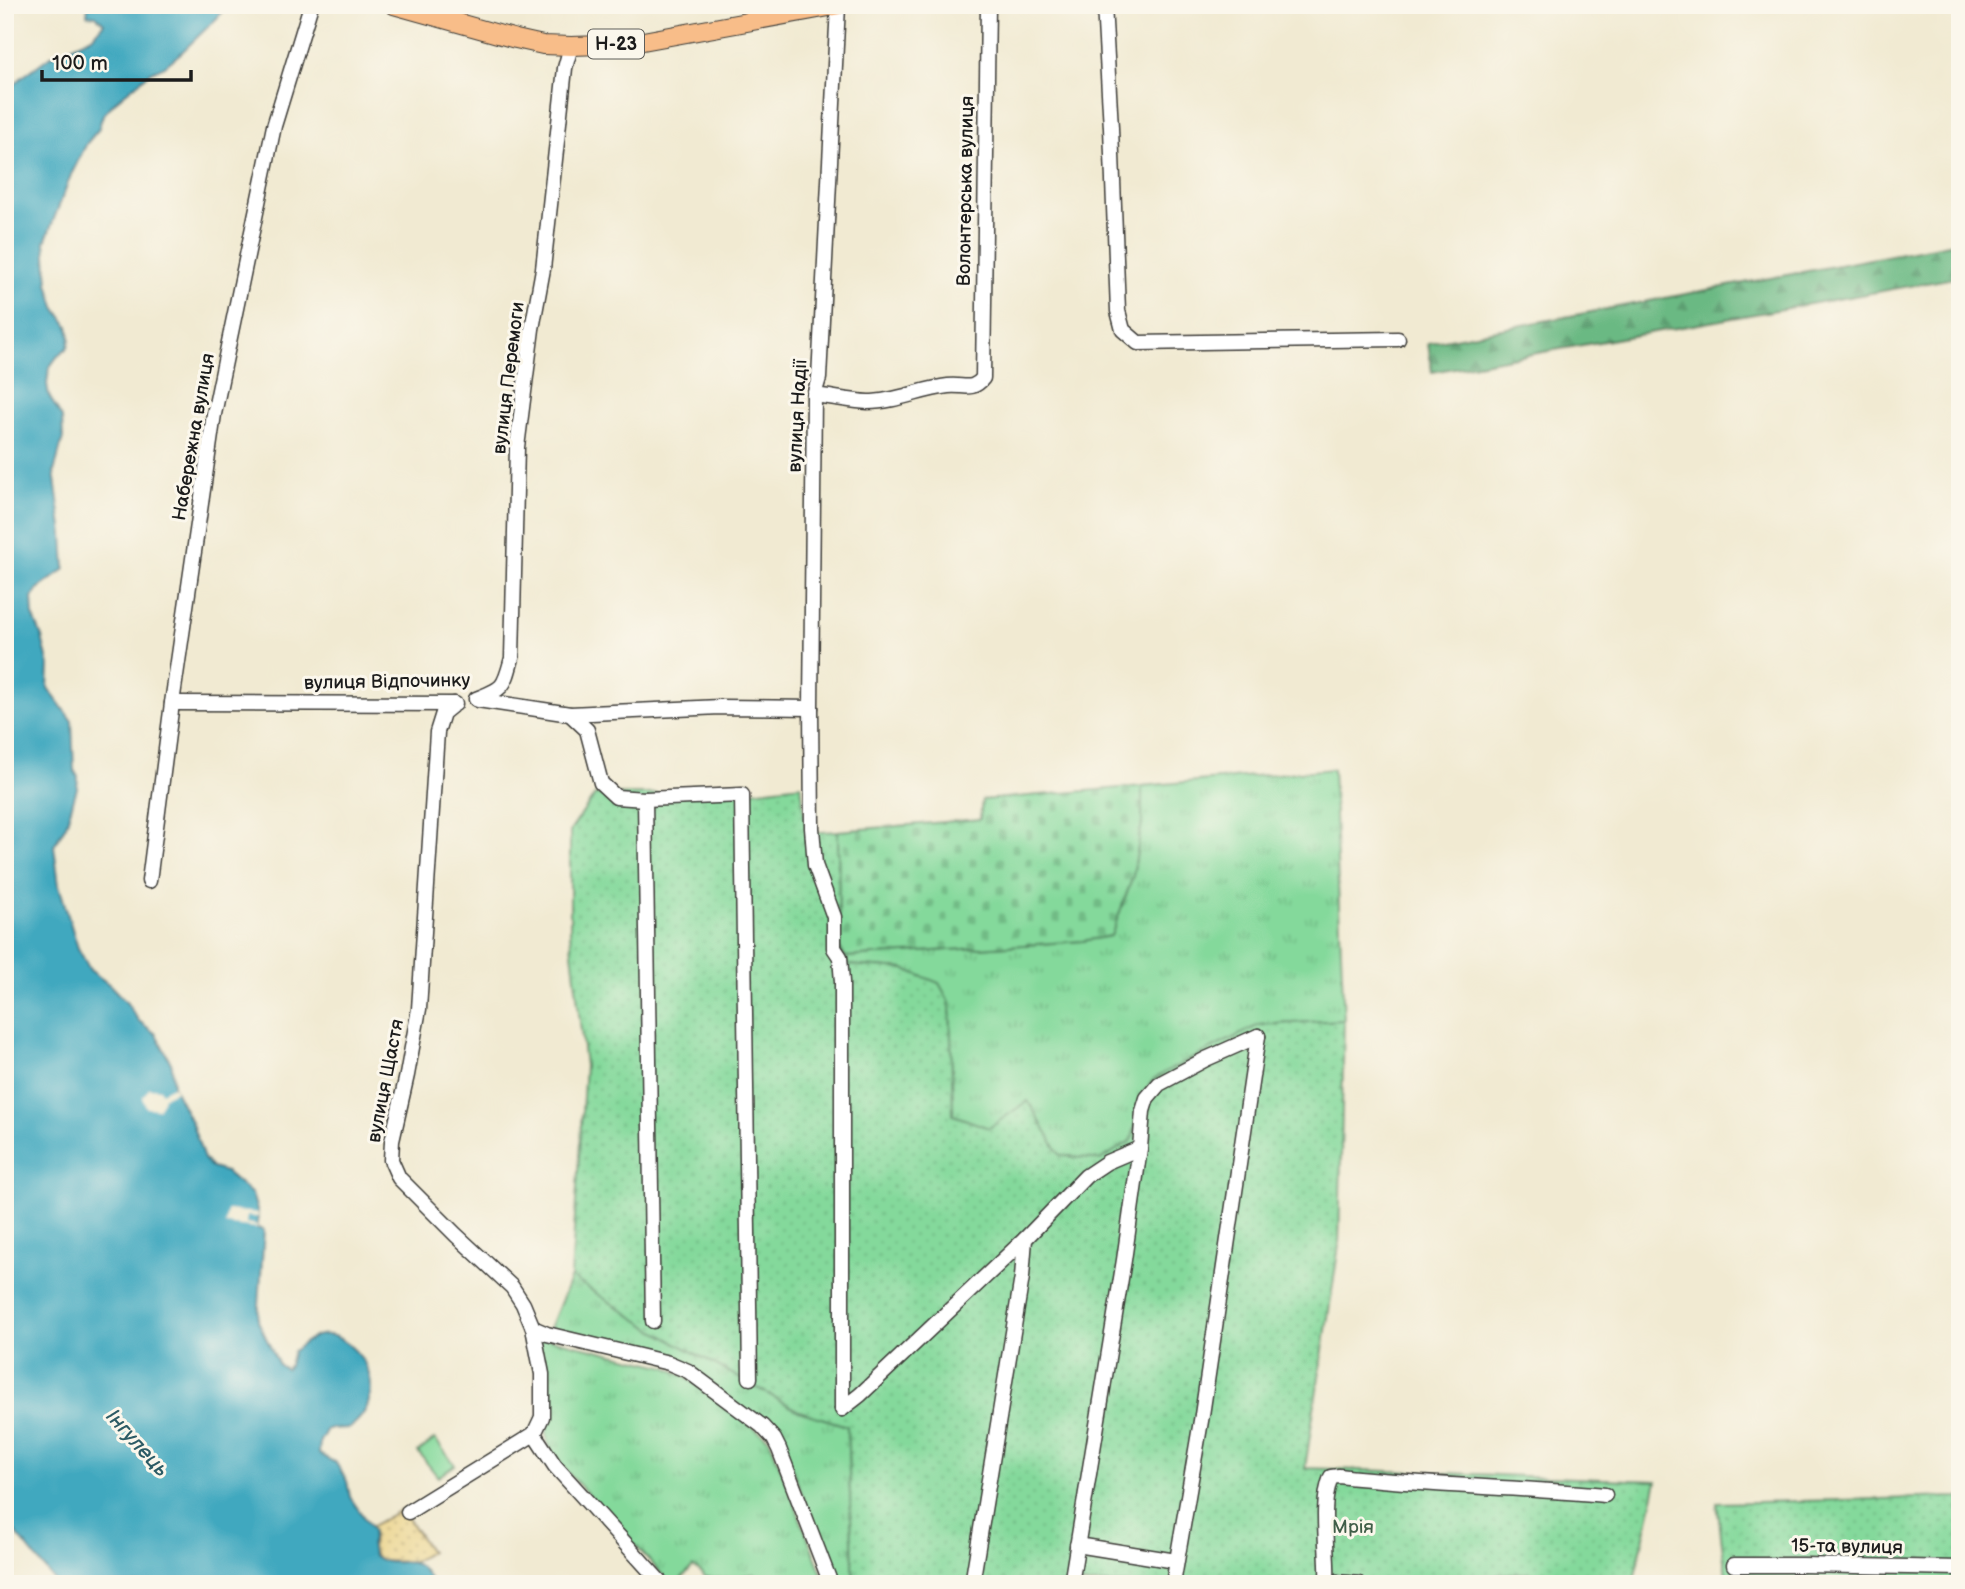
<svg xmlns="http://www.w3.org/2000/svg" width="1965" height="1589" font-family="'Balsamiq Sans',sans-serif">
  <defs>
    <pattern id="grass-tufts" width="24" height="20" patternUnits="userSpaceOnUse" patternTransform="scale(1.75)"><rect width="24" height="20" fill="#84d99b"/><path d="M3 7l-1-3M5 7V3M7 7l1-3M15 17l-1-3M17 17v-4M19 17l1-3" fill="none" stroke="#71ba85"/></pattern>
    <pattern id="forest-firs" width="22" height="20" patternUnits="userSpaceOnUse" patternTransform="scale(1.75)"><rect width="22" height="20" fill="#6bb983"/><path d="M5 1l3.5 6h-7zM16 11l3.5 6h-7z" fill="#5c9e71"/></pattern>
    <pattern id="sand-dots" width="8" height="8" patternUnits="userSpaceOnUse" patternTransform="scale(1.75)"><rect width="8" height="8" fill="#eeda9e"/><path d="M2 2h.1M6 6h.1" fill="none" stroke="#ccba88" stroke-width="1.8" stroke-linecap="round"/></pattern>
    <pattern id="cemetery-stones" width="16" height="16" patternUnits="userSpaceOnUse" patternTransform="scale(1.75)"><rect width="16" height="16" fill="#84d99b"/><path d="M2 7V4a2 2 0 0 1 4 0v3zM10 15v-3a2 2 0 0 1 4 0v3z" fill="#71ba85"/></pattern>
    <pattern id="garden-dots" width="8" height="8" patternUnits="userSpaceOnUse" patternTransform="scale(1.75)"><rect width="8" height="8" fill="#84d99b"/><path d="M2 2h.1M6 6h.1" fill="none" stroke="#71ba85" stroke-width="1.8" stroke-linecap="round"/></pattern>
  </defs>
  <rect width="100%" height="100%" fill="#fbf7ec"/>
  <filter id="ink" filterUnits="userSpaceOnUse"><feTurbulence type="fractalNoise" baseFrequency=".0143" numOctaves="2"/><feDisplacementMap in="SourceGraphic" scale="14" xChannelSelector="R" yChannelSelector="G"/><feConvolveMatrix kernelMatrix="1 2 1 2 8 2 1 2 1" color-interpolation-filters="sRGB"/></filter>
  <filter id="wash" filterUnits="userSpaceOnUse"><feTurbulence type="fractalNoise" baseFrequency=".00686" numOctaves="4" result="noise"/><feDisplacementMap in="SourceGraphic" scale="28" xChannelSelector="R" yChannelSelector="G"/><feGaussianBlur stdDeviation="1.57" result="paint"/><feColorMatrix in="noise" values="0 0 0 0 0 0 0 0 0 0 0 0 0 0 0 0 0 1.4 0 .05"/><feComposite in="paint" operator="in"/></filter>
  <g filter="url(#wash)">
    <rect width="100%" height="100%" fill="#f1ead2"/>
    <g fill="url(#grass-tufts)" stroke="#507a5c" stroke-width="2">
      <polygon points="1333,769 1344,1020 1259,1025 1137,1120 1132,1140 1100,1160 1059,1155 953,1115 950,1003 904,969 847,965 846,957 1082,941 1110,936 1142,823 1142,786"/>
      <polygon points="571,1277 655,1331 799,1411 847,1426 854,1584 837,1584 783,1445 690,1367 550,1328"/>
      <polygon points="538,1336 667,1367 686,1377 769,1439 826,1584 765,1584 754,1574 722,1579 706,1577 693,1566 676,1584 671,1584 558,1462 550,1450 546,1435 548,1419"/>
    </g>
    <polygon fill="url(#forest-firs)" stroke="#446a50" stroke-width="2" points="1960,242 1960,277 1432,372 1428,343"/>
    <polygon fill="url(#sand-dots)" stroke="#857b5d" stroke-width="2" points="402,1509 430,1552 413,1562 381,1561 372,1552 373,1531 370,1527"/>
    <polygon fill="url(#cemetery-stones)" stroke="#507a5c" stroke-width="2" points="1142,786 1142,823 1133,876 1111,936 1082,941 846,957 839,947 838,831 980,819 982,800"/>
    <g fill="url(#garden-dots)" stroke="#507a5c" stroke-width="2">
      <path d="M 801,785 L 807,833 L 838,831 L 839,947 L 847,965 L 904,969 L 939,983 L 950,1003 L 953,1115 L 989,1128 L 1028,1101 L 1060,1155 L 1100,1160 L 1132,1140 L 1142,1097 L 1152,1081 L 1167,1071 L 1259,1025 L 1344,1020 L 1339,1245 L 1305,1468 L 1657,1481 L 1633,1584 C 1624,1584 1615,1584 1606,1584 C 1577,1581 1499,1562 1479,1584 L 854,1584 L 847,1426 L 799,1411 L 655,1331 L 571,1277 L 585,1066 L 570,934 L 570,831 L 595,795 L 742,792 Z"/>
      <polygon points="1960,1497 1960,1584 1727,1584 1717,1503"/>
    </g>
    <polygon fill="#84d99b" stroke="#507a5c" stroke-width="2" points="435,1439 455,1465 438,1477 418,1452"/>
    <path fill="#3fa8bf" stroke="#2e626e" stroke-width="2" d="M 88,5 L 226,5 L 218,17 L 182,52 L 165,66 L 151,72 L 117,100 L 103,115 L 98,130 L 87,143 L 71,175 L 45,242 L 48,283 L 55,307 L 68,326 L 70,338 L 68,347 L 57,357 L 49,368 L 47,384 L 49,396 L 62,418 L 63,438 L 54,472 L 63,534 L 65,569 L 38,589 L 32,598 L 33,615 L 42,637 L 49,666 L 48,688 L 72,721 L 74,770 L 78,777 L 77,788 L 66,825 L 54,846 L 59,885 L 67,912 L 78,948 L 90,970 L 110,985 L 126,1002 L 139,1021 L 156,1034 L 172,1065 L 173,1086 L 192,1124 L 204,1159 L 212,1168 L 226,1172 L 252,1194 L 258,1213 L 257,1228 L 264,1230 L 258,1321 L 279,1365 L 286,1369 L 289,1365 L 293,1351 C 300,1346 308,1339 316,1336 C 338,1328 363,1354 369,1374 C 371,1380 371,1390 370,1396 C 368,1410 360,1419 350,1428 L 327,1429 L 320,1441 L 319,1454 L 336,1463 L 347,1481 L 350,1497 L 373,1531 L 371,1543 L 373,1555 C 397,1574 412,1545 433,1584 L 57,1584 L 5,1519 L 5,94 L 21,78 L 49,57 L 92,37 L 104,23 L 96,16 L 87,15 Z"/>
    <g fill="#f1ead2">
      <polygon points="173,1086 176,1091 163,1097 164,1099 158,1109 147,1108 142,1098 149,1088 160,1089 161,1092"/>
      <polygon points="227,1210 258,1213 258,1217 247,1216 246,1223 257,1225 257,1228 225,1224"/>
    </g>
  </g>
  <g filter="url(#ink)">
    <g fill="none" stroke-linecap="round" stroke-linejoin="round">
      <g stroke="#3c3b37" stroke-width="17">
        <g id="minor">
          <polyline points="1104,5 1111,128 1118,311 1123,330 1138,343 1398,339"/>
          <polyline points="838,6 819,378 814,395 811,708 812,828 815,865 834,917 834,948 840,957 842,982 842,1409"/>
          <path d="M 814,395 C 832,397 851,401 868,402 C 896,402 921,389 948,386 C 963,384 972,392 983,378 L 988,5"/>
          <path d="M 476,699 C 505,688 504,687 512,658 L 517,447 L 532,329 L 543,269 L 565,68 L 571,46"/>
          <polyline points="478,700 570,714 720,707 811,708"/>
          <polyline points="172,703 455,704"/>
          <polyline points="570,714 587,730 601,783 616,797 645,799 742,795 750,1378"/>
          <polyline points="645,799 653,1321"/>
          <polyline points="149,881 172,703 214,414 274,126 311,5"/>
          <polyline points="533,1328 547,1334 669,1363 688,1371 762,1426 774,1439 779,1449 831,1584"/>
          <polyline points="842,1409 860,1395 1025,1239"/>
          <polyline points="534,1434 555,1466 662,1584"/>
          <polyline points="408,1512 534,1434 542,1417 542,1374 533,1328 523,1304 512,1287 456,1235 399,1178 391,1160 392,1141 407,1075 419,1009 437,732 443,713 454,704"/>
          <polyline points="1077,1545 1176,1561"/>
          <polyline points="1734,1565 1803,1565 1960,1568"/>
          <polyline points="1327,1583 1337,1582 1359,1584"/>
          <polyline points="972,1584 1022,1277 1025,1239 1086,1176 1107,1162 1140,1148"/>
          <polyline points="1071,1584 1124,1260 1140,1148 1143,1111 1147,1098 1159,1084 1206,1059 1258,1036"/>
          <polyline points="1173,1584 1202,1415 1258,1036"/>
          <path d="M 1327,1584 C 1329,1552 1319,1506 1331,1477 L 1339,1476 C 1428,1486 1516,1487 1605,1495"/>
        </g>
      </g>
      <g stroke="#3c3b37" stroke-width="20">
        <polyline id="major" points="394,5 516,39 543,45 571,46 604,45 643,41 840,5"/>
      </g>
      <use href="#minor" stroke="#fff" stroke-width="14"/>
      <use href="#major" stroke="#f8bd89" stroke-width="18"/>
    </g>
  </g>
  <g text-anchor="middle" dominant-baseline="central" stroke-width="6" stroke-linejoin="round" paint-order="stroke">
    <rect fill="#fbf7ec" stroke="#5f5e5a" stroke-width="2" x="588" y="29.5" width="56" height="29" rx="5"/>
    <g font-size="18" font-weight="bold" fill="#1c1c1c">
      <text x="616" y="44">Н-23</text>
    </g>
    <g font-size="19" fill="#1c1c1c" stroke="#fbf7ec">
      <text transform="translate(966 191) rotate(-89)">Волонтерська вулиця</text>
      <text transform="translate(509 378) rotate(-83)">вулиця Перемоги</text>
      <text transform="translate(798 416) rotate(-87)">вулиця Надії</text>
      <text transform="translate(194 437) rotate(-80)">Набережна вулиця</text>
      <text transform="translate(387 682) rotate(-1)">вулиця Відпочинку</text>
      <text transform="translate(386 1081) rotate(-79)">вулиця Щастя</text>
      <text transform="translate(1847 1547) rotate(1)">15-та вулиця</text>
    </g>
    <g font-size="19" fill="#405e48" stroke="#fbf7ec">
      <text x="1353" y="1527">Мрія</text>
    </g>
    <g font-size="21" font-style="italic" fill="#2c5b65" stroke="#fbf7ec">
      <text transform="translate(137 1443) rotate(48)">Інгулець</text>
    </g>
  </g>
  <rect width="1965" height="1589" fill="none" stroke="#fbf7ec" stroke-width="28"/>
  <path d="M42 70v10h149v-10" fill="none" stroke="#1c1c1c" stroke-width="3.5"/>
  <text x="52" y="70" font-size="21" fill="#1c1c1c" stroke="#fbf7ec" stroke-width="5" paint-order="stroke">100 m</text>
</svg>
